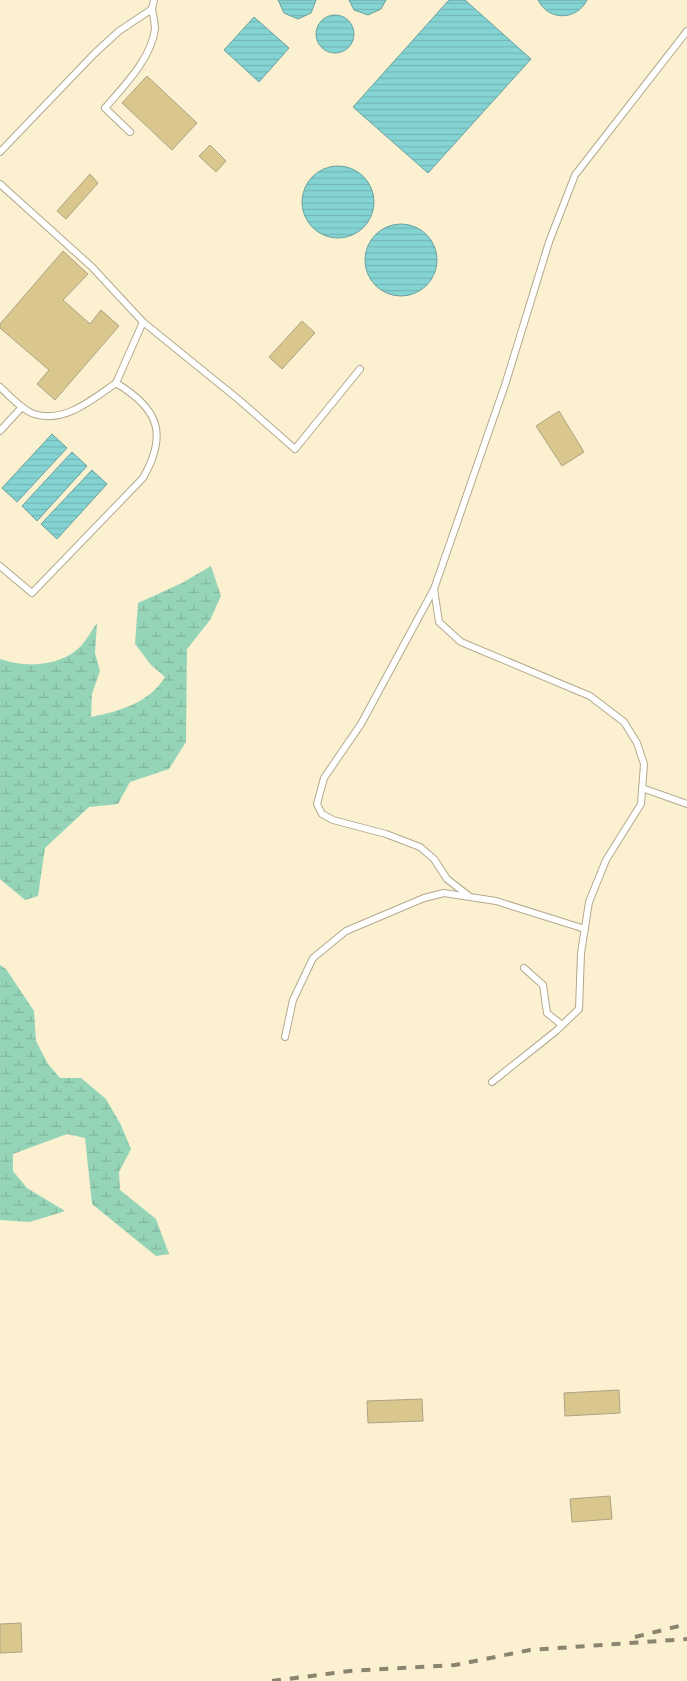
<svg xmlns="http://www.w3.org/2000/svg" width="687" height="1681" font-family="'DM Sans',sans-serif">
  <defs>
    <pattern id="wetland-marsh" width="20" height="14" patternUnits="userSpaceOnUse" patternTransform="scale(1.25)"><rect width="20" height="14" fill="#95d4b7"/><path d="M1 5h8M5 5V1M11 12h8M15 12V8" fill="none" stroke="#81b69d"/></pattern>
    <pattern id="water-rules" width="6" height="5" patternUnits="userSpaceOnUse" patternTransform="scale(1.25)"><rect width="6" height="5" fill="#85d4d4"/><path d="M0 2.5h6" fill="none" stroke="#73b6b6"/></pattern>
  </defs>
  <rect width="100%" height="100%" fill="#fbf1d1"/>
  <g fill="url(#wetland-marsh)">
    <path d="M 211,566 L 221,596 L 210,620 L 187,649 L 186,742 L 169,769 L 130,782 L 118,804 L 89,807 L 45,848 L 38,896 L 25,900 L 0,879 L 0,659 C 26,668 60,667 81,646 C 87,639 92,630 97,623 L 95,653 L 100,671 L 92,694 L 91,717 C 120,711 149,703 165,677 L 151,665 L 135,644 L 138,603 L 182,583 Z"/>
    <polygon points="0,965 6,969 34,1011 36,1041 48,1064 60,1078 81,1078 106,1099 121,1125 131,1149 119,1172 120,1190 156,1219 169,1254 156,1256 92,1204 85,1138 67,1134 13,1154 13,1171 27,1188 65,1211 30,1222 0,1220"/>
  </g>
  <g fill="url(#water-rules)" stroke="#6ba19e">
    <polygon points="278,0 316,0 311,13 298,19 284,13"/>
    <polygon points="349,0 386,0 381,9 368,15 354,10"/>
    <polygon points="449,0 465,0 531,59 428,173 353,107"/>
    <path d="M 538,0 L 587,0 C 577,21 548,21 538,0 Z"/>
    <circle cx="335" cy="34" r="19"/>
    <polygon points="254,17 289,48 259,82 224,50"/>
    <circle cx="338" cy="202" r="36"/>
    <circle cx="401" cy="260" r="36"/>
    <polygon points="52,434 67,448 17,502 2,488"/>
    <polygon points="72,452 87,466 37,521 22,506"/>
    <polygon points="92,470 107,484 57,539 41,524"/>
  </g>
  <g fill="#dac78d" stroke="#ada385">
    <polygon points="147,76 197,123 172,150 122,103"/>
    <polygon points="210,145 226,161 216,172 199,156"/>
    <polygon points="90,174 98,183 66,219 57,211"/>
    <polygon points="63,251 88,274 63,300 90,324 101,310 119,326 55,400 37,384 49,370 0,328 0,324"/>
    <polygon points="302,321 315,333 282,369 269,357"/>
    <polygon points="559,411 584,452 562,466 536,426"/>
    <polygon points="619,1390 620,1413 565,1416 564,1393"/>
    <polygon points="422,1399 423,1421 368,1423 367,1401"/>
    <polygon points="610,1496 612,1519 572,1522 570,1499"/>
    <polygon points="21,1623 22,1652 0,1653 0,1624"/>
  </g>
  <g fill="none" stroke-linecap="round" stroke-linejoin="round">
    <g stroke="#b3a98c" stroke-width="8">
      <g id="lane">
        <path d="M 130,132 L 105,108 C 124,86 151,59 155,29 C 155,23 153,15 152,9"/>
        <polyline points="0,152 94,54 119,31 152,9 154,0"/>
        <polyline points="0,184 92,267 143,322 116,383"/>
        <polyline points="143,322 238,399 295,449 360,369"/>
        <path d="M 0,387 C 10,396 21,409 34,414 C 64,424 93,399 116,383 C 159,409 168,434 143,478 L 32,593 L 0,566"/>
        <polyline points="0,431 22,407"/>
        <polyline points="434,589 361,724 324,778 317,804 322,814 333,820 386,834 420,847 434,859 447,879 469,896"/>
        <polyline points="642,788 687,804"/>
        <polyline points="524,968 543,985 547,1013 562,1025"/>
        <polyline points="285,1037 293,1000 313,958 346,931 424,898 444,893 496,901 585,929"/>
        <polyline points="492,1082 556,1031 579,1009 581,953 589,902 606,860 641,804 644,764 637,743 624,722 590,696 461,642 439,622 434,589 505,385 549,242 575,175 687,31"/>
      </g>
    </g>
    <use href="#lane" stroke="#fff" stroke-width="6"/>
    <g stroke="#8b8570" stroke-width="4" stroke-dasharray="9 9" stroke-linecap="butt">
      <polyline points="635,1637 687,1624"/>
      <polyline points="272,1681 350,1671 455,1665 530,1650 687,1639"/>
    </g>
  </g>
</svg>
